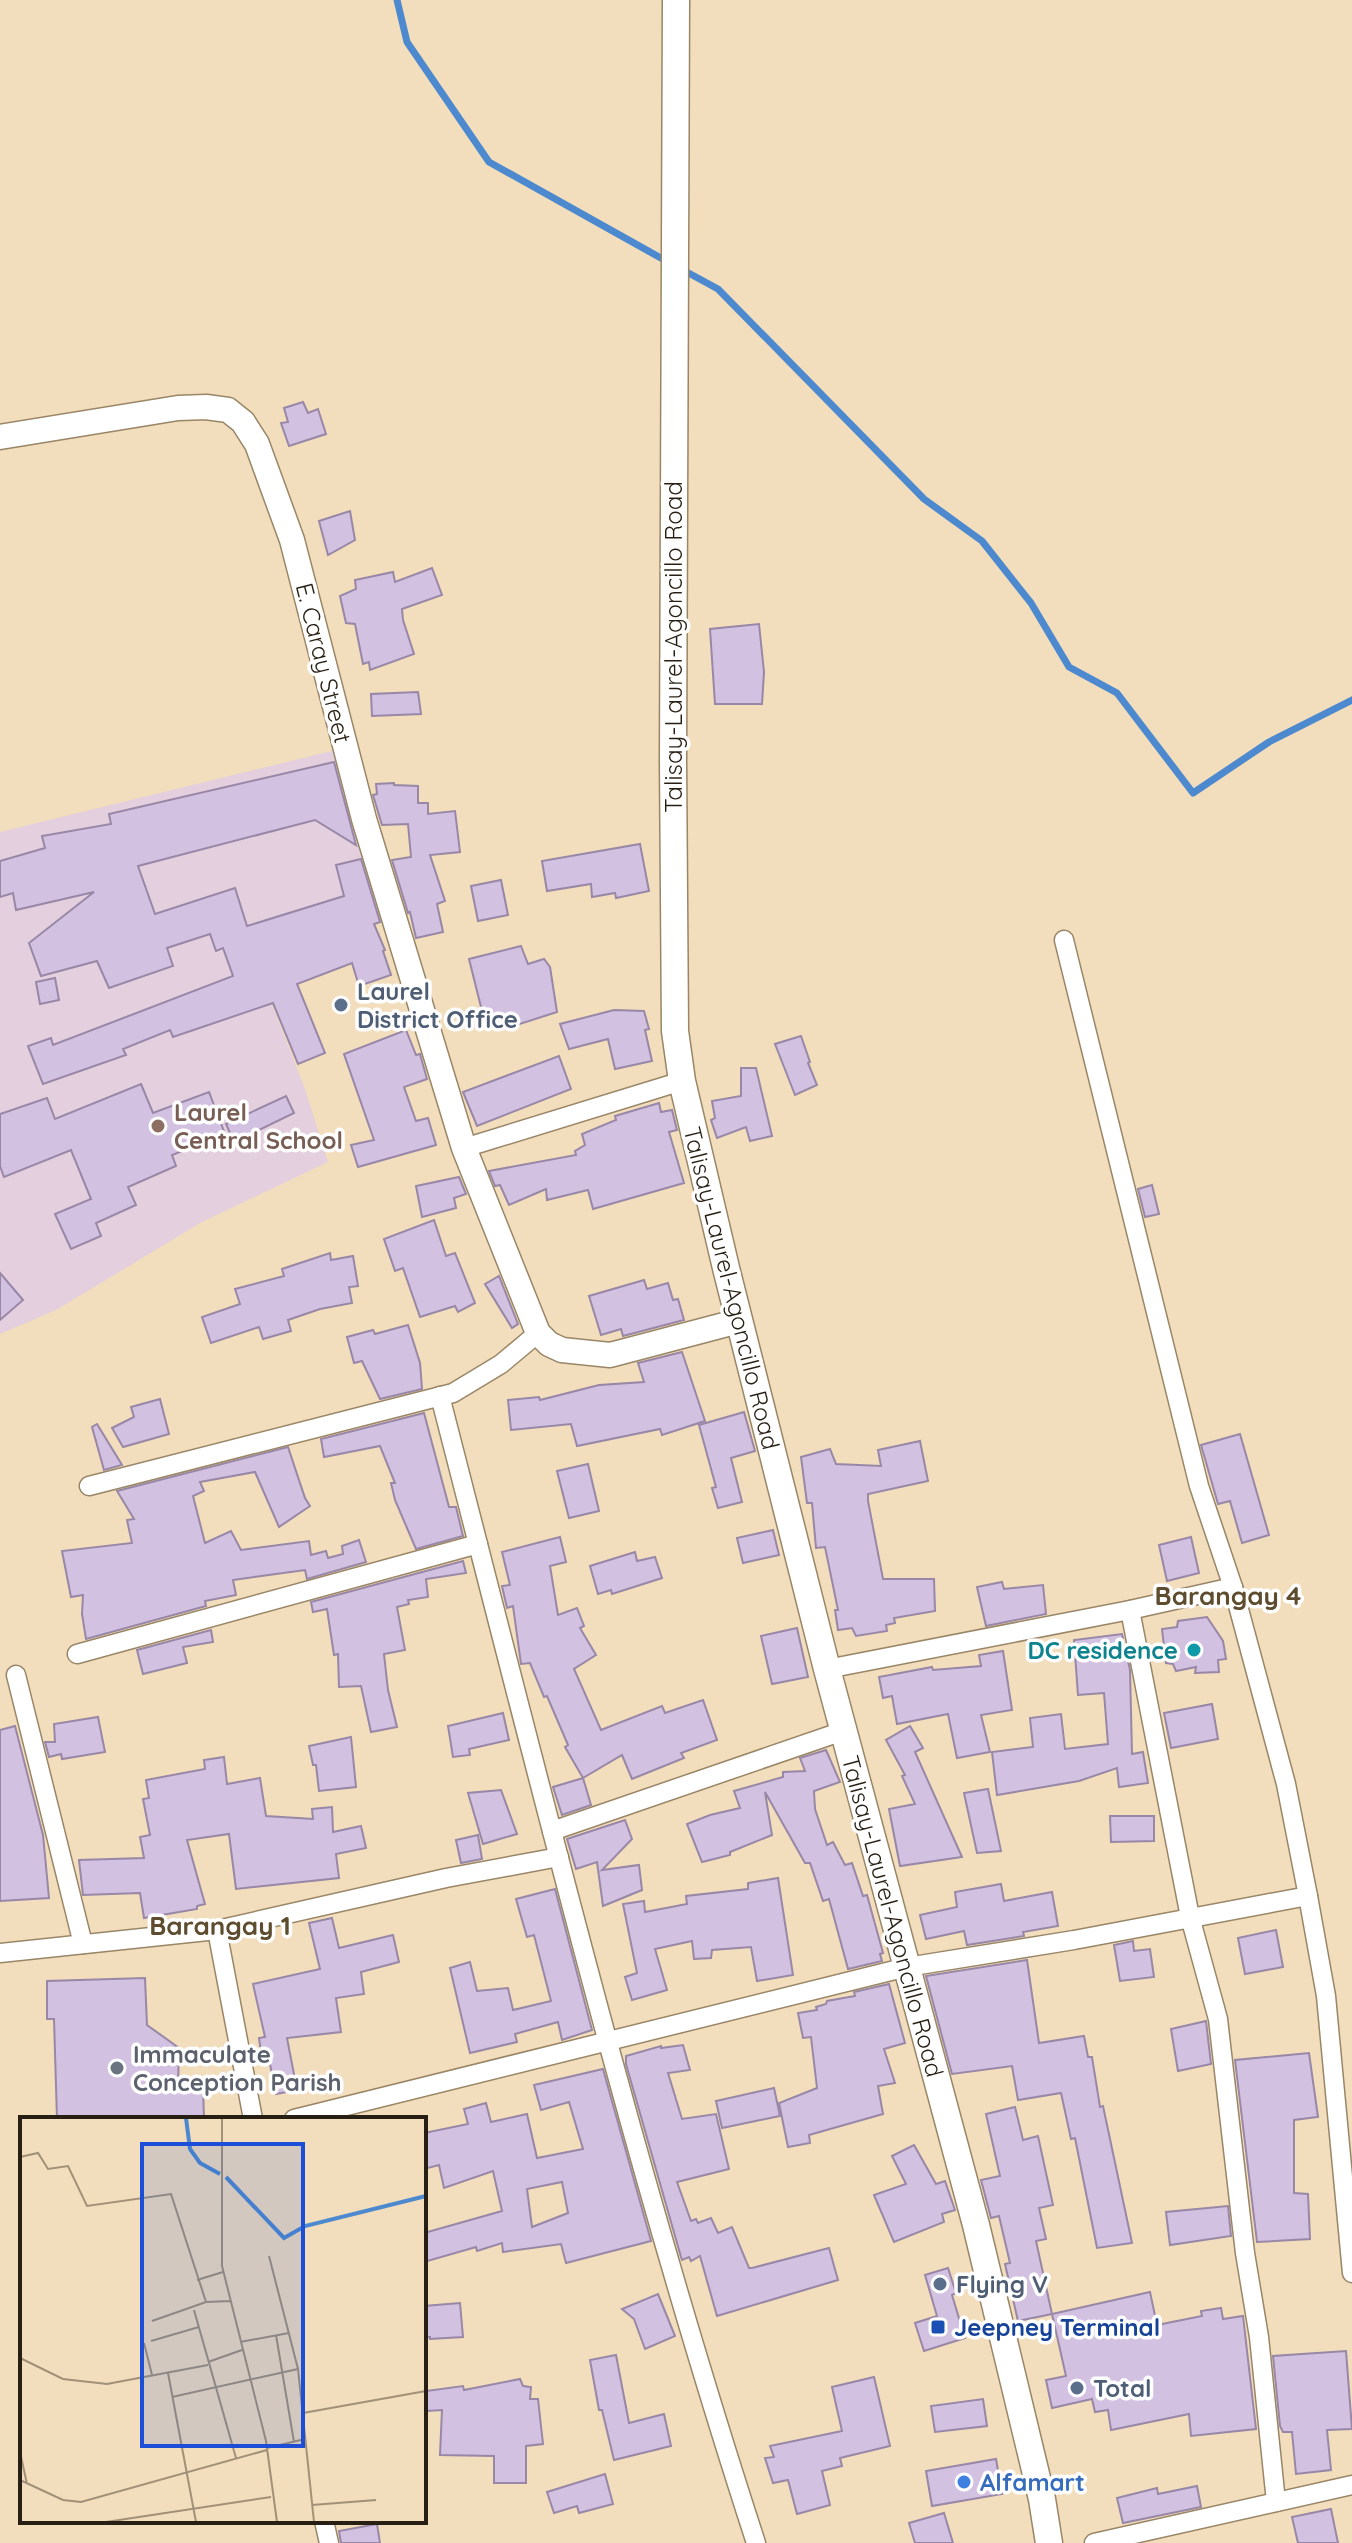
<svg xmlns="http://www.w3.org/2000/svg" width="1352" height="2543" font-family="Quicksand,sans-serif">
  <rect width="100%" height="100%" fill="#f2ddbc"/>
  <polygon fill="#e4cfde" points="336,750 383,920 257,966 305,1089 328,1162 202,1222 56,1310 0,1334 0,832"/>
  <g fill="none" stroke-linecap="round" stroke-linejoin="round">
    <g stroke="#4c89ce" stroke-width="7">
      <polyline points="397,0 407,42 489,162 668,262"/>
      <polyline points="683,270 718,289 924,499 982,541 1031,603 1069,667 1117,693 1193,793 1269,742 1352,700"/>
    </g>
  </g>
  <g fill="#d3c1e2" stroke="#9887a6" stroke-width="2" fill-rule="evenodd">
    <polygon points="303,402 308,413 318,409 326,434 289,446 281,423 288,422 284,408"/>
    <polygon points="350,511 355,540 328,555 319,521"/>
    <polygon points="432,568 442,595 402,609 403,620 414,654 370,670 369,662 363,664 355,624 346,623 340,596 356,589 355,580 393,572 395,582"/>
    <polygon points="759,624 764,672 762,704 715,704 710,629"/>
    <polygon points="418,692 421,714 372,716 371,694"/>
    <polygon points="334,762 356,845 315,820 138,866 155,914 235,888 247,926 344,896 336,865 361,859 380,922 374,924 385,950 383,951 391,975 359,986 352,963 297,984 325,1053 298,1064 273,1003 173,1037 170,1030 123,1049 126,1055 43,1084 28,1046 51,1038 53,1045 233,976 223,948 216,951 210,934 167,948 173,966 109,988 97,961 41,976 29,943 94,892 16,910 13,893 0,897 0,861 45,848 42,836 111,824 109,814"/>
    <polygon points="394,783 394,785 418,786 418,803 428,803 428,814 455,811 460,852 430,855 445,901 437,904 443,932 416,938 410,912 408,913 392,860 411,857 408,824 382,825 373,795 377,794 376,784"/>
    <polygon points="640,844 649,891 616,898 615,893 592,897 591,884 547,891 542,861"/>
    <polygon points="501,880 508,915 478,921 471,886"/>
    <polygon points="521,946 528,964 544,959 550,967 557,1012 507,1028 498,1024 491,1012 482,1011 469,959"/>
    <polygon points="55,978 59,1000 40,1004 36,982"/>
    <polygon points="614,1010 644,1011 649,1029 645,1030 652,1061 615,1069 608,1039 569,1049 560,1024"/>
    <polygon points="406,1030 416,1055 420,1054 427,1079 404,1087 416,1121 428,1118 436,1145 358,1167 351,1145 374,1140 344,1054"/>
    <polygon points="801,1036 810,1062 808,1063 817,1085 795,1095 775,1044"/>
    <polygon points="559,1056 571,1089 477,1126 463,1092"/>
    <polygon points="741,1068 756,1068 772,1136 750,1141 746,1127 717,1138 711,1120 715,1118 712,1101 741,1096"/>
    <polygon points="141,1084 153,1113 209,1092 225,1134 172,1155 176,1166 128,1187 136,1205 96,1223 101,1236 71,1249 55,1214 91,1199 71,1150 4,1177 0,1166 0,1114 47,1098 55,1119"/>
    <polygon points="286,1096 294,1113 234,1142 226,1124"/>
    <polygon points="659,1103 661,1112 672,1110 677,1130 669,1132 684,1183 593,1209 588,1190 547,1200 546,1189 509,1205 500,1185 495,1186 489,1171 576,1155 575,1151 585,1145 582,1134 616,1120 615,1116"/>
    <polygon points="459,1177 466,1194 454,1198 456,1208 422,1217 416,1186"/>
    <polygon points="1152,1185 1159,1214 1145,1217 1138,1189"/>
    <polygon points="434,1220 446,1256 455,1253 475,1303 458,1312 455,1306 420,1317 403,1268 395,1271 384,1239"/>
    <polygon points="330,1253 331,1260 353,1256 358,1286 349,1287 352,1303 320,1309 288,1320 291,1331 263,1339 259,1327 211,1343 202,1317 240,1304 235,1289 284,1276 282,1269"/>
    <polygon points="0,1273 23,1300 0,1320"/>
    <polygon points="499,1276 518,1324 512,1328 485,1284"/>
    <polygon points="644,1280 647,1289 668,1283 673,1300 678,1299 684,1320 623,1336 621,1329 601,1335 589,1296"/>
    <polygon points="408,1325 420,1363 422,1389 380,1399 362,1361 354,1363 347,1337 373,1330 375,1334"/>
    <polygon points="682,1352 705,1421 662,1435 660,1429 577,1446 571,1424 511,1430 508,1400 539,1397 540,1400 599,1385 644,1382 638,1363"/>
    <polygon points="160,1399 169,1434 123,1447 112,1428 134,1417 131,1407"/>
    <polygon points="744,1412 755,1451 731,1458 742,1502 718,1508 712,1488 716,1487 699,1425"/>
    <polygon points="424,1413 449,1507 456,1507 463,1536 416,1549 395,1500 391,1483 395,1483 380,1446 324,1457 321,1439"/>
    <polygon points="97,1424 122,1465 104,1470 92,1427"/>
    <polygon points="1240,1434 1269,1535 1242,1543 1230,1501 1218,1504 1201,1445"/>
    <polygon points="920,1441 928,1481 868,1494 868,1501 883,1579 934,1579 935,1611 894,1618 895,1623 886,1625 887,1631 856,1636 852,1628 838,1630 835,1610 838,1610 825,1547 816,1548 812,1503 807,1503 801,1457 830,1449 836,1464 881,1466 878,1450"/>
    <polygon points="288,1447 305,1498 310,1506 279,1527 255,1472 200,1482 204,1491 193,1496 205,1543 231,1531 241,1550 309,1541 311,1555 326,1551 328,1558 343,1554 342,1546 359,1540 366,1562 307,1579 305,1570 233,1580 236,1595 205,1601 206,1606 86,1639 82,1614 83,1595 71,1597 62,1551 132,1543 127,1520 134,1519 117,1491"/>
    <polygon points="588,1464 599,1511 569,1518 557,1471"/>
    <polygon points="773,1530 779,1555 743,1563 737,1538"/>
    <polygon points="560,1537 566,1562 550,1566 558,1615 577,1608 584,1626 580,1628 596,1655 574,1669 601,1730 662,1706 665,1713 703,1700 717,1740 681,1753 684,1758 632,1779 622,1755 583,1778 565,1747 568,1745 547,1696 544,1697 530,1663 521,1664 513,1606 507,1608 502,1586 510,1585 502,1552"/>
    <polygon points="1191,1537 1199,1573 1167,1581 1159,1545"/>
    <polygon points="635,1552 637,1561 655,1557 662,1578 612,1594 611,1590 598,1594 590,1566"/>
    <polygon points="463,1561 466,1573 426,1579 428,1597 408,1600 409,1604 397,1607 405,1650 384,1654 388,1690 397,1727 371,1732 361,1686 339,1687 338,1654 334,1655 327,1609 313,1612 311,1602"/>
    <polygon points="1002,1582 1004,1589 1043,1585 1046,1614 986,1626 977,1587"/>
    <polygon points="1207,1617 1223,1641 1226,1659 1218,1660 1219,1672 1195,1673 1196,1667 1176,1671 1173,1664 1166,1663 1162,1629 1177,1627 1178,1621"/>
    <polygon points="797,1628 808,1677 772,1684 761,1636"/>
    <polygon points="211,1630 213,1642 183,1647 187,1663 143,1674 137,1650"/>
    <polygon points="1122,1634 1130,1670 1132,1754 1143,1752 1148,1783 1119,1787 1117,1768 1079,1781 997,1795 992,1752 1033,1747 1030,1718 1061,1714 1065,1749 1108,1744 1104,1693 1078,1695 1074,1640"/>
    <polygon points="1003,1651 1012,1710 981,1715 990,1752 957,1758 948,1714 897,1724 892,1696 883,1698 879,1677 932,1667 933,1670 981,1666 979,1655"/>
    <polygon points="1212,1704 1218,1739 1171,1748 1164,1713"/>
    <polygon points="503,1713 509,1740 469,1749 470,1755 453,1757 448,1726"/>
    <polygon points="98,1717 105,1752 62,1759 61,1754 49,1757 45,1742 55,1742 54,1724"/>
    <polygon points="15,1726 43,1835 49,1898 0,1901 0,1730"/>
    <polygon points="910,1726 923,1748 915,1752 962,1857 900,1866 889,1809 915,1804 902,1776 905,1775 886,1740"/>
    <polygon points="351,1737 356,1787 319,1791 316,1765 313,1765 309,1746"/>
    <polygon points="826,1750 840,1782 814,1791 815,1809 827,1845 833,1842 845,1865 852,1863 863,1896 867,1895 883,1953 880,1954 882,1961 848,1969 829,1899 823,1901 810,1863 805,1863 765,1792 772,1835 730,1852 730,1855 702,1862 687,1824 710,1815 740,1808 734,1791 783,1777 783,1772 805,1771 800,1758"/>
    <polygon points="224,1757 227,1784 260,1778 266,1816 313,1819 312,1809 332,1807 333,1832 361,1826 366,1848 336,1854 339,1878 236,1889 229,1834 187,1840 205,1904 197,1906 197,1909 144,1918 140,1893 83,1895 79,1860 144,1858 140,1837 150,1835 143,1799 149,1798 146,1780 205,1769 204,1760"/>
    <polygon points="583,1778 591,1805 562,1815 553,1787"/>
    <polygon points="988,1789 1001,1851 977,1853 964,1793"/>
    <polygon points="501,1790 517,1834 483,1844 468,1793"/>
    <polygon points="1110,1816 1154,1816 1154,1841 1111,1842"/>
    <polygon points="625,1820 632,1839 602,1870 639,1865 642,1890 603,1906 597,1862 576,1869 567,1839"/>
    <polygon points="478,1835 482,1859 461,1863 456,1840"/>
    <polygon points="778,1878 793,1975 757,1981 751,1947 712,1950 711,1958 694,1959 692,1941 655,1949 667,1990 632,2000 625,1977 637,1973 623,1904 644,1901 645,1912 687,1904 686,1896 748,1889 748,1883"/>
    <polygon points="1001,1884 1004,1901 1052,1892 1058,1926 1023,1932 1024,1936 967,1945 964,1931 926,1939 920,1915 957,1907 955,1892"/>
    <polygon points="555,1889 592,2030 562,2040 558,2022 515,2034 517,2042 470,2053 450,1968 470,1962 477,1991 508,1988 513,2010 551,2001 534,1935 527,1937 516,1899"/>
    <polygon points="332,1918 339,1948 393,1935 399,1962 361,1972 364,1994 336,1998 341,2032 287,2038 297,2090 276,2094 269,2059 262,2060 259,2038 265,2037 253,1984 320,1969 309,1923"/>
    <polygon points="1276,1930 1283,1967 1245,1974 1238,1938"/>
    <polygon points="1133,1941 1134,1951 1150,1949 1154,1977 1120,1981 1114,1945"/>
    <polygon points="1027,1960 1039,2043 1084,2036 1088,2057 1092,2057 1100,2107 1103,2106 1132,2243 1097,2248 1075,2138 1071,2139 1061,2093 1018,2100 1012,2066 952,2074 926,1976"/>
    <polygon points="145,1978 147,2025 179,2048 178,2088 203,2087 204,2119 57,2119 54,2019 47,2019 47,1981"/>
    <polygon points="889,1984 905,2043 884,2049 895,2083 878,2086 883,2114 809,2135 810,2143 788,2147 779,2103 817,2088 811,2037 803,2038 798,2013 817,2010 816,2007 826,2004 827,2001 855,1996 854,1992"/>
    <polygon points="1206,2021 1211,2064 1178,2071 1171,2029"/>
    <polygon points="683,2045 690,2070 668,2073 682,2119 716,2114 729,2169 677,2182 691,2221 696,2219 698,2223 711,2218 718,2233 732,2227 749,2268 752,2268 829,2248 838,2280 717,2316 700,2256 691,2261 689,2257 682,2260 681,2257 626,2064 626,2056 661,2046 661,2048"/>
    <polygon points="1309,2053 1318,2117 1294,2120 1294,2193 1308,2194 1310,2239 1257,2242 1235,2060"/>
    <path d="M 603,2069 L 651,2241 L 566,2263 L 561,2244 L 503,2252 L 502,2243 L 477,2251 L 476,2247 L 424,2262 L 424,2233 L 502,2211 L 493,2171 L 444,2188 L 439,2165 L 424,2169 L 424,2133 L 468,2124 L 464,2109 L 486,2103 L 491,2122 L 527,2114 L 537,2158 L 583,2149 L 569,2102 L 541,2110 L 534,2085 ZM 562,2182 L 568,2213 L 532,2227 L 527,2189 Z"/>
    <polygon points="774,2088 780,2116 722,2128 716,2101"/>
    <polygon points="1015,2107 1023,2140 1038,2136 1053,2205 1039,2208 1046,2239 1036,2241 1052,2314 1018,2321 1005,2264 1010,2263 999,2216 991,2218 981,2180 1000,2176 986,2114"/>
    <polygon points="914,2145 936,2184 945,2181 955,2210 942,2214 944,2222 894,2242 874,2195 906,2184 892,2156"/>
    <polygon points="1228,2206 1231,2236 1170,2245 1166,2212"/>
    <polygon points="948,2268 956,2293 952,2295 965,2338 924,2351 915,2323 937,2316 925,2275"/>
    <polygon points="1150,2292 1157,2325 1202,2316 1201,2311 1221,2308 1223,2319 1243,2316 1256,2429 1191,2436 1189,2414 1111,2430 1108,2410 1095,2412 1092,2399 1052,2408 1046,2380 1066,2376 1052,2314"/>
    <polygon points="658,2294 675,2336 645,2349 634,2319 622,2309"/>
    <polygon points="460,2303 463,2337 430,2339 430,2337 424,2337 424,2306"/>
    <polygon points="1346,2351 1352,2429 1327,2430 1331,2470 1296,2474 1292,2432 1283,2432 1280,2426 1273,2356"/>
    <polygon points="616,2355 629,2423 664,2414 671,2446 614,2460 602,2410 599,2410 590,2360"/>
    <polygon points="874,2377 890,2446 840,2458 842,2466 822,2471 830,2505 797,2514 788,2480 773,2483 765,2458 774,2457 770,2446 842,2431 832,2387"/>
    <polygon points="520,2379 523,2386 531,2387 530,2399 538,2399 543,2444 526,2446 526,2483 494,2483 494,2456 440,2455 442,2410 427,2411 426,2391 463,2386 464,2390"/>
    <polygon points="983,2399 987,2426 935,2432 931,2406"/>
    <polygon points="996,2459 1002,2494 932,2506 926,2471"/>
    <polygon points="605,2474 613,2504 579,2513 577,2506 554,2513 547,2492"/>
    <polygon points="1197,2486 1201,2507 1123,2523 1117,2498 1157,2488 1158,2494"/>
    <polygon points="1331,2509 1338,2543 1298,2543 1292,2517"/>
    <polygon points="944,2513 953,2543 915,2543 909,2523"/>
    <polygon points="377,2524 380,2543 341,2543 339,2531"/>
  </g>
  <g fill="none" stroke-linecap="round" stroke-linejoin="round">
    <g stroke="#998667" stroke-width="21">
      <g id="minor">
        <polyline points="1064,940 1199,1486 1233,1587 1286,1784 1308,1896"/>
        <polyline points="464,1148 682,1081"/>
        <path d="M 440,1396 C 539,1780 633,2166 756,2543"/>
        <polyline points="89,1486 453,1393 501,1364 538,1333"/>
        <polyline points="1130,1610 1190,1917 1218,2019 1245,2253 1259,2337 1276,2502"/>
        <polyline points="77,1654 478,1544"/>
        <polyline points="827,1669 1130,1610 1233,1587"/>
        <polyline points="16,1675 83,1944"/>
        <polyline points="552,1831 843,1731"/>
        <polyline points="217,1930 253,2119"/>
        <polyline points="0,1953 217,1930 446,1878 559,1857"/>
        <polyline points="294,2119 907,1967 1074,1940 1308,1896 1326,1996 1352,2273"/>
        <polyline points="324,2521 329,2543"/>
        <polyline points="1094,2543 1352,2485"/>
      </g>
    </g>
    <g stroke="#998667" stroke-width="27">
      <polyline id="tertiary" points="0,437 178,408 206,407 228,410 243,422 257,444 292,540 364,819 464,1148 538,1333 549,1344 562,1350 610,1355 739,1321"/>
    </g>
    <g stroke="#998667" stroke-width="29">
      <polyline id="secondary" points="676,0 673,760 675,1031 682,1081 726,1268 827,1669 976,2225 1042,2499 1049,2543"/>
    </g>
    <use href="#minor" stroke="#fff" stroke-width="18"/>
    <use href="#tertiary" stroke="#fff" stroke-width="24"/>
    <use href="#secondary" stroke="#fff" stroke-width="26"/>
  </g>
  <g fill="#5c6f8a" stroke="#fff" stroke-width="3">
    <circle cx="341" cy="1005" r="8"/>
    <circle cx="940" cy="2284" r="8"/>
    <circle cx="1077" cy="2388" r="8"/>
  </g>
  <circle fill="#8d6e63" stroke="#fff" stroke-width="3" cx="158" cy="1126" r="8"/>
  <circle fill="#0f9aa8" stroke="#fff" stroke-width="3" cx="1194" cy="1650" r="8"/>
  <circle fill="#6b7280" stroke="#fff" stroke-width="3" cx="117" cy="2068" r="8"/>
  <rect fill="#1a4fb4" stroke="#fff" stroke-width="3" x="930" y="2319" width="16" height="16" rx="4"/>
  <circle fill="#3f7fe0" stroke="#fff" stroke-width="3" cx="964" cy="2482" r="8"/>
  <g text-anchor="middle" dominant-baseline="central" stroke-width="7" stroke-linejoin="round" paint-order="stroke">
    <g font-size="24" fill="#271f13" stroke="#fff">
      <text transform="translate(673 647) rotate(-90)">Talisay-Laurel-Agoncillo Road</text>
      <text transform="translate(324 663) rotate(76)">E. Caray Street</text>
      <text transform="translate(732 1288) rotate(76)">Talisay-Laurel-Agoncillo Road</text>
      <text transform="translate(893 1916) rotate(75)">Talisay-Laurel-Agoncillo Road</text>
    </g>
    <g font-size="24" font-weight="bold" fill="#4e5e75" stroke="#fff" text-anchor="start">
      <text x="357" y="991">Laurel<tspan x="357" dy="28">District Office</tspan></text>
      <text x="956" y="2284">Flying V</text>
      <text x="1093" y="2388">Total</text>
    </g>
    <g font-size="24" font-weight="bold" fill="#785e54" stroke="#fff" text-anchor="start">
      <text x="174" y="1112">Laurel<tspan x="174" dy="28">Central School</tspan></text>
    </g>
    <g font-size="24" font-weight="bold" fill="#0d838f" stroke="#fff" text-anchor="end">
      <text x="1178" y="1650">DC residence</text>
    </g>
    <g font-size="24" font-weight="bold" fill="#5b616d" stroke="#fff" text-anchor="start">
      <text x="133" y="2054">Immaculate<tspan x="133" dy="28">Conception Parish</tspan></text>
    </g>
    <g font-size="24" font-weight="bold" fill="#164399" stroke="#fff" text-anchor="start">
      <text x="954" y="2327">Jeepney Terminal</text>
    </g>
    <g font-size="24" font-weight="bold" fill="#366cbe" stroke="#fff" text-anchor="start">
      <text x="980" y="2482">Alfamart</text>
    </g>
    <g font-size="26" font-weight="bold" fill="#5e4c2f" stroke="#fff">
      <text x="1228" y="1595">Barangay 4</text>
      <text x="220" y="1925">Barangay 1</text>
    </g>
  </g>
  <g transform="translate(20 2117)">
    <rect width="406" height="406" fill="#f2ddbc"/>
    <path fill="none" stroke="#4c89ce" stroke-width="4" d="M 166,1 L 170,32 L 180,46 L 200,57M 206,60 L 264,121 L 285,109 L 406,79"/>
    <path fill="none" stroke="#a19178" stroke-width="2" d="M 202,1 L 202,149 L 246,324 L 257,405M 0,40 L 18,36 L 28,52 L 48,49 L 67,89 L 151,77 L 186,185M 249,139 L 278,252M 177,163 L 203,155M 174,193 L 216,341M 132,204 L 186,185 L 210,184M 256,218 L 274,325M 131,224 L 179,210M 220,225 L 269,216M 124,226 L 132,258M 0,241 L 43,262 L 87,267 L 188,248M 188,245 L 222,233M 148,256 L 176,405M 152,280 L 278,252 L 294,405M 283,296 L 406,274M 247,331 L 285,322M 0,335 L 7,367M 0,363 L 43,383 L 61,385 L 247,333M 292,388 L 356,383M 86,405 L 251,380"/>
    <path fill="#1d4ed8" fill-opacity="0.15" stroke="#1d4ed8" stroke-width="4" d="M 122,27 L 283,27 L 283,329 L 122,329 Z"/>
    <rect width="406" height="406" fill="none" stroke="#271f13" stroke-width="4"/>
  </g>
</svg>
